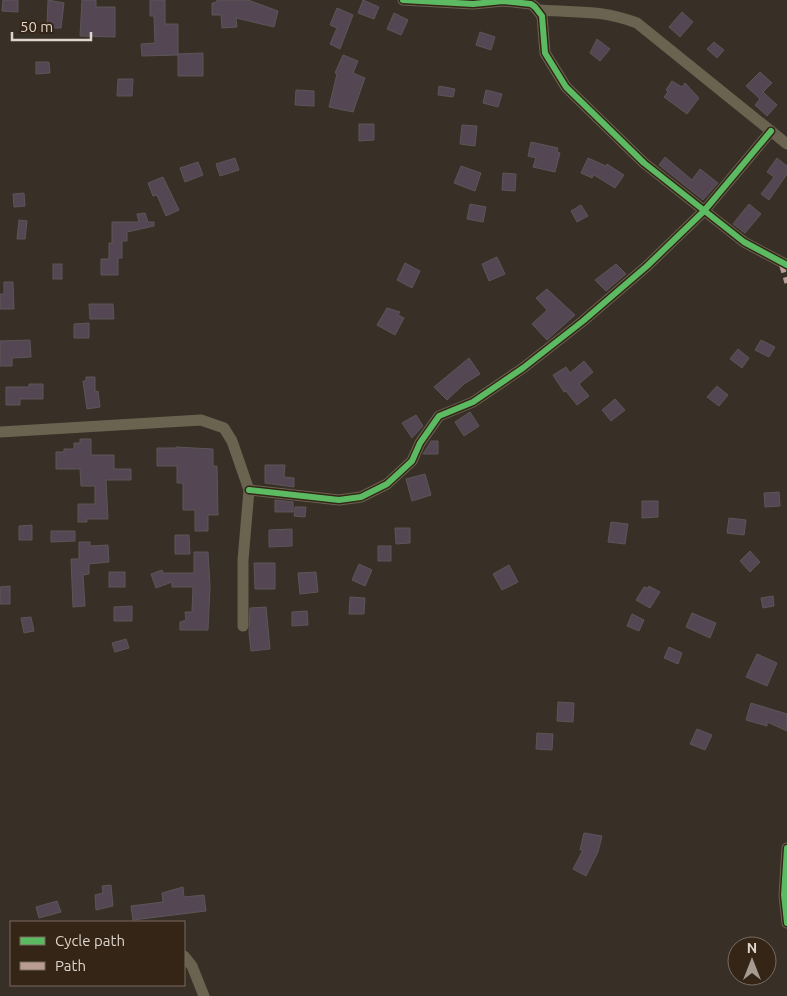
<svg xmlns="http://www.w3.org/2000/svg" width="787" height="996" font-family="Ubuntu,sans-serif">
  <rect width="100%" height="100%" fill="#382f27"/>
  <g fill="#544753" stroke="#5c5657">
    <polygon points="3,0 18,0 18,12 2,11"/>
    <polygon points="48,0 64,3 61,28 47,28"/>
    <polygon points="82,0 96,0 96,7 115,7 115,37 80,36"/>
    <polygon points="150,0 165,0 165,24 178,24 178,54 203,53 203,76 178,76 178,55 142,56 141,44 155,43 154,16 150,16"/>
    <polygon points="217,0 248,0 278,11 274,27 236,18 237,27 222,28 221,15 212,15 212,3 217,2"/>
    <polygon points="363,0 379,7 374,19 358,13"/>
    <polygon points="337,8 353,15 340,49 330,44 337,28 330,25"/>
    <polygon points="682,12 693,22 680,37 669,27"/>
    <polygon points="394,13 408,20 401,35 387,29"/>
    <polygon points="480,32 495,37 491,50 476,45"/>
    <polygon points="597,39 610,49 600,61 590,53"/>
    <polygon points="714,42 724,50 717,58 707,49"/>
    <polygon points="343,55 358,61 353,73 365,78 353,112 329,107 337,74 335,73"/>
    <polygon points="36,62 49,62 50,73 36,74"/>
    <polygon points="760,72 772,83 763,92 777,105 767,116 755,105 760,99 746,86"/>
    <polygon points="118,79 133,79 132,96 117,96"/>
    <polygon points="672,81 682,87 685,83 699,98 687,114 664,97 668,92 666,90"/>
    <polygon points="439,86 455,89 453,97 438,95"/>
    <polygon points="296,90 314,91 314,106 295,105"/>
    <polygon points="486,90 502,94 498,107 483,103"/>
    <polygon points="359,124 374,124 374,140 359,141"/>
    <polygon points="462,125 477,126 475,146 460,144"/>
    <polygon points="531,142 558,148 557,152 560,153 555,172 533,167 536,158 528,156"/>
    <polygon points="665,157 692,180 700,169 718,183 703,200 659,165"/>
    <polygon points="235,158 239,170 220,176 216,164"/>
    <polygon points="588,158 606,166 607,164 624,175 615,188 594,175 592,178 581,173"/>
    <polygon points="777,158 787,166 787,174 769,200 761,194 774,177 767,172"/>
    <polygon points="198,162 203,175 185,182 180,168"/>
    <polygon points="461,166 481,173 475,191 454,183"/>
    <polygon points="503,173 516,174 515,191 502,190"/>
    <polygon points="163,177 179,210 166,216 157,195 153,196 148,183"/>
    <polygon points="24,193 25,206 14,207 13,194"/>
    <polygon points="470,204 486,207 483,222 467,219"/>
    <polygon points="749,204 761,214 745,233 733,224"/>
    <polygon points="581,205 588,216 577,222 571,211"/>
    <polygon points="145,213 148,222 154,222 154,226 127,232 127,241 122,241 122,258 118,258 118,275 101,275 101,259 109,259 109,243 112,243 112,222 139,222 137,214"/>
    <polygon points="19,220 27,221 25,239 17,239"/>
    <polygon points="497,257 505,274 489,281 482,264"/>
    <polygon points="405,263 420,271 412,288 397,280"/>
    <rect x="53" y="264" width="9" height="15"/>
    <polygon points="616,264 626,274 606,291 595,280"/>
    <polygon points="4,282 13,282 14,309 0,309 0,294 4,294"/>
    <polygon points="547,289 575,315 547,340 532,324 547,310 536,298"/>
    <polygon points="89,304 113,304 114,319 90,319"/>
    <polygon points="387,308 400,312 398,315 404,318 395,335 377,325"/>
    <polygon points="89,323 89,338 74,338 74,324"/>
    <polygon points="30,340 31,357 12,358 12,366 0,366 0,341"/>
    <polygon points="761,340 775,347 769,357 755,350"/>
    <polygon points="738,349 749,358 742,368 730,359"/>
    <polygon points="469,358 480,374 464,384 447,400 434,387"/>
    <polygon points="584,361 593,372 579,384 589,396 577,405 566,391 564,392 553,375 566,367 570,373"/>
    <polygon points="86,377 95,377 95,392 98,391 100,407 87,409 83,381 86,381"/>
    <polygon points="29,384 43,384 43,399 20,399 20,405 6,405 6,387 29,387"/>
    <polygon points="717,386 728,395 719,406 707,397"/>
    <polygon points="615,399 625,410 611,421 602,410"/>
    <polygon points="470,412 479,426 464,436 455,422"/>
    <polygon points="416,415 423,426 412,438 402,423"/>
    <polygon points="80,439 91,439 91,455 114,455 114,469 131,469 131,480 106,480 108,519 87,519 87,522 78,522 78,504 95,504 95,486 81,486 80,469 56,469 56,452 64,452 64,449 74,449 74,443 80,443"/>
    <polygon points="431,441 438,441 438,454 423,454"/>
    <polygon points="176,447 213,449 213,466 217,466 218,515 208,515 208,531 195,531 195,510 183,510 183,483 177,483 177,466 157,466 157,448 176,448"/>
    <polygon points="265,465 285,465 284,477 294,478 294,487 265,483"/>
    <polygon points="425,474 431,495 412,501 406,479"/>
    <polygon points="779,492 780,506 765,507 764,493"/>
    <polygon points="275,500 293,502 293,512 275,512"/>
    <polygon points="642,501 658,501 658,517 642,518"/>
    <polygon points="295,507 306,507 305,517 294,516"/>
    <polygon points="729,518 746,520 744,535 727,533"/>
    <polygon points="611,522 628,524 625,544 608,542"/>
    <polygon points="32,525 32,540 19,540 19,526"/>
    <polygon points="395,528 410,528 410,543 396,544"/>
    <polygon points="292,529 292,546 269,547 269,530"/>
    <polygon points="51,531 75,531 75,541 51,542"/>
    <polygon points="175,535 189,535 190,554 175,554"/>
    <polygon points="79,542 90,542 90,546 108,545 109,562 89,564 89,574 83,575 85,606 73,607 71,559 79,559"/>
    <rect x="378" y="546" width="13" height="15"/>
    <polygon points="750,551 760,562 750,572 740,561"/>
    <polygon points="194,552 208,552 210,587 208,630 180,630 180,622 186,620 185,612 192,612 193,587 172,587 172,582 156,588 151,574 162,570 163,573 194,573"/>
    <polygon points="254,563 275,563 275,589 255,589"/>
    <polygon points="359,564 372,570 365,586 352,580"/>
    <polygon points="509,565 518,582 502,590 493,574"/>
    <rect x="109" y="572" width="16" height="15"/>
    <polygon points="316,572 318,592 300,594 298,573"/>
    <polygon points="10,586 10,604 0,604 0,587"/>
    <polygon points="649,586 660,592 650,608 636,600 644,587 648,588"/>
    <polygon points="773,596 774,606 763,608 761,598"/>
    <polygon points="350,597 365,598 364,614 349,614"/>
    <polygon points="132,606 132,621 114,621 114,607"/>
    <polygon points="266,607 270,649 251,651 249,632 250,608"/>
    <polygon points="307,611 308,625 292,626 292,612"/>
    <polygon points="692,613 716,623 710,638 686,627"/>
    <polygon points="632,614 644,620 639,631 627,626"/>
    <polygon points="31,617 34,631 24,633 21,618"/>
    <polygon points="126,639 129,648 115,652 112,643"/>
    <polygon points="669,647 682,653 678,664 664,658"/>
    <polygon points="757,654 777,663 767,686 746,677"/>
    <polygon points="558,702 574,703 573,722 557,721"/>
    <polygon points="751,703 787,714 787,731 767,722 767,726 746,720"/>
    <polygon points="697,729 712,735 705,750 690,744"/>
    <polygon points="537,733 553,734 552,750 536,749"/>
    <polygon points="584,833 602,836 598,852 586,876 573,869 583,850 580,850"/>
    <polygon points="111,885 113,906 96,910 95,895 103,893 102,886"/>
    <polygon points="183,887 184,897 204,895 206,911 133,920 131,906 163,902 162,893"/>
    <polygon points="57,901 61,912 39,918 36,907"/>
  </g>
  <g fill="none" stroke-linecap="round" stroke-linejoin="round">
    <g stroke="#6a6350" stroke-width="11">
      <polyline points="403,0 473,4 503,1 531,4 535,7 542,16 545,53 566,87 644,163 744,242 787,265"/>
      <path d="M 540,10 C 579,13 599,9 637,23 L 787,144"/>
      <polyline points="0,432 201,420 224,428 232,441 249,490 243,560 243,626"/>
      <polyline points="249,490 339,500 361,497 387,484 412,461 420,443 439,416 473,402 523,368 583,321 647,266 704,211 771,131"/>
      <polyline points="787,848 784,895 787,923"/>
      <polyline points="184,956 192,966 204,996"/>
    </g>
    <polyline stroke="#b99d93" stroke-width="5" stroke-dasharray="10 5" stroke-linecap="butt" points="781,263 787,283"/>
    <g stroke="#342517" stroke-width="9">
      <g id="cycleway">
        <polyline points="403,0 473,4 503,1 531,4 535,7 542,16 545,53 566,87 644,163 744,242 787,265"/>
        <polyline points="249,490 339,500 361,497 387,484 412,461 420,443 439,416 473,402 523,368 583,321 647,266 704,211 771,131"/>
        <polyline points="787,848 784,895 787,923"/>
      </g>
    </g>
    <use href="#cycleway" stroke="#5cba63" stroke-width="6"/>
  </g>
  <rect x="10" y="921" width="175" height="65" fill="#342517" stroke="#786b5f"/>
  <rect x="20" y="937" width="25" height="8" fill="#5cba63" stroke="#786b5f"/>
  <text x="55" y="946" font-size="15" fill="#dfd5cc">Cycle path</text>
  <rect x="20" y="962" width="25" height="8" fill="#b99d93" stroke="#786b5f"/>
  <text x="55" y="971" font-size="15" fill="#dfd5cc">Path</text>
  <g transform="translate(752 961)"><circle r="24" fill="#342517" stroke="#786b5f"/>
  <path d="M0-4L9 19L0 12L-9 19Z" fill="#a59b92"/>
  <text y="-8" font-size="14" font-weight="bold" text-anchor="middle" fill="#dfd5cc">N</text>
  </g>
  <path d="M12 32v8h79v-8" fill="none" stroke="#dfd5cc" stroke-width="2.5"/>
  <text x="20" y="32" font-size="15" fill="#dfd5cc" stroke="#342517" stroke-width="4" paint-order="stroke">50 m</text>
</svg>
